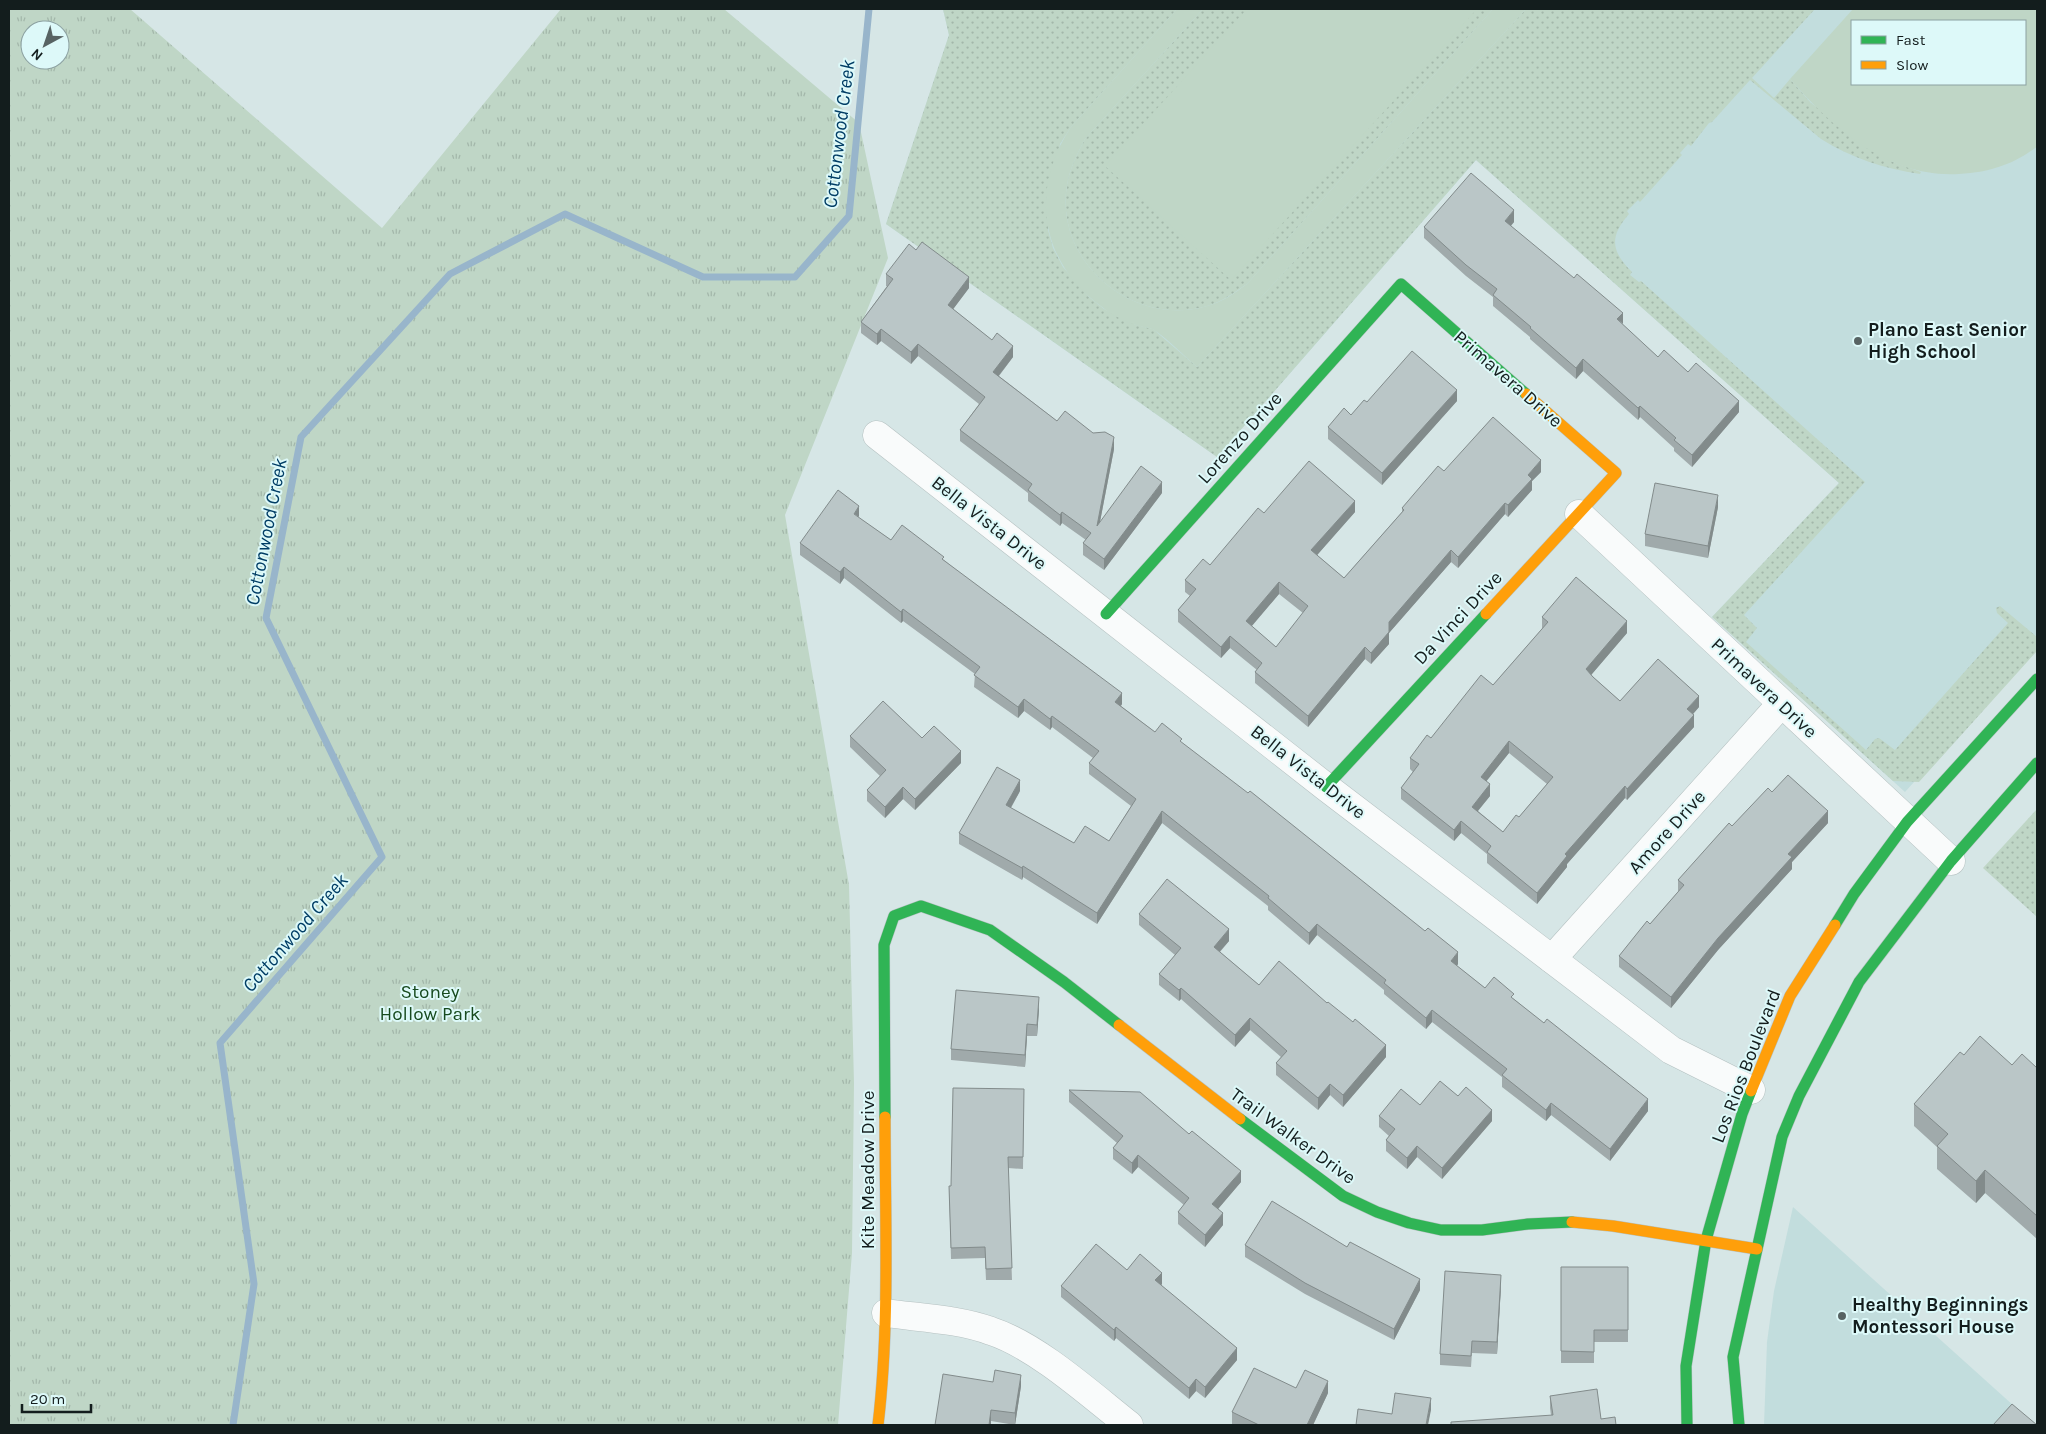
<svg xmlns="http://www.w3.org/2000/svg" width="2046" height="1434" font-family="Karla,sans-serif">
  <defs>
    <pattern id="grass-dots" width="8" height="8" patternUnits="userSpaceOnUse" patternTransform="scale(1.25)"><rect width="8" height="8" fill="#bfd6c6"/><path d="M2 2h.1M6 6h.1" fill="none" stroke="#a3b7aa" stroke-width="1.8" stroke-linecap="round"/></pattern>
    <pattern id="park-tufts" width="24" height="20" patternUnits="userSpaceOnUse" patternTransform="scale(1.25)"><rect width="24" height="20" fill="#bfd6c6"/><path d="M3 7l-1-3M5 7V3M7 7l1-3M15 17l-1-3M17 17v-4M19 17l1-3" fill="none" stroke="#a3b7aa"/></pattern>
  </defs>
  <rect width="100%" height="100%" fill="#d6e6e6"/>
  <g fill="#c2dddd" fill-rule="evenodd">
    <path d="M 943,9 L 2037,9 L 2037,646 L 1905,792 L 1712,617 L 1839,483 L 1476,160 L 1217,457 L 886,224 L 949,35 ZM 1852,21 L 2025,21 L 2025,84 L 1852,84 Z"/>
    <polygon points="1793,1207 2035,1425 1764,1425 1767,1342 1774,1291"/>
  </g>
  <g fill="url(#grass-dots)">
    <path d="M 943,9 L 1177,9 L 1071,127 L 1060,144 L 1048,230 L 1053,248 L 1063,267 L 1089,297 L 1104,309 L 1136,325 L 1153,329 L 1197,367 L 1526,9 L 1815,9 L 1752,78 L 1774,98 L 1790,79 L 1811,103 L 1893,162 L 1921,172 L 1920,174 C 1885,169 1851,158 1821,139 L 1750,80 L 1712,122 L 1709,123 L 1691,146 L 1688,144 L 1680,153 L 1682,155 L 1640,202 L 1638,200 L 1627,211 L 1629,214 C 1609,237 1611,251 1632,272 L 1630,275 L 1639,282 L 1641,281 L 1865,482 L 1744,615 L 1757,628 L 1746,642 L 1866,750 L 1875,739 L 1879,738 L 1895,750 L 2008,623 L 1997,613 L 1996,608 L 2000,606 L 2037,637 L 2037,651 L 1919,782 L 1893,781 L 1712,617 L 1839,483 L 1476,160 L 1217,457 L 886,224 L 949,35 Z"/>
    <path d="M 1203,9 L 1493,9 L 1247,284 C 1235,292 1222,302 1207,306 C 1133,328 1054,262 1067,185 C 1070,168 1077,154 1085,139 Z"/>
    <polygon points="2037,809 2037,917 1983,868"/>
  </g>
  <path fill="url(#park-tufts)" fill-rule="evenodd" d="M 9,9 L 130,9 L 382,228 L 561,9 L 724,9 L 859,123 L 888,258 L 785,515 L 849,885 L 854,1083 L 852,1253 L 838,1425 L 9,1425 ZM 30,30 L 60,30 L 60,60 L 30,60 Z"/>
  <g fill="#bfd6c6" fill-rule="evenodd">
    <path d="M 1177,9 L 1203,9 L 1085,139 C 1077,154 1070,168 1067,185 C 1054,262 1133,328 1207,306 C 1222,302 1235,293 1247,284 L 1493,9 L 1526,9 L 1197,367 C 1184,356 1168,339 1154,330 C 1149,327 1141,327 1136,325 C 1124,321 1112,315 1102,307 C 1040,262 1029,190 1071,127 Z"/>
    <polygon points="1247,9 1477,9 1231,280 1105,166"/>
    <path d="M 1853,9 L 2037,9 L 2037,147 C 2026,154 2016,161 2004,165 C 1989,171 1974,173 1959,174 C 1888,178 1834,129 1790,79 ZM 1852,21 L 2025,21 L 2025,84 L 1852,84 Z"/>
  </g>
  <g fill="none" stroke-linecap="round" stroke-linejoin="round">
    <polyline stroke="#98b5cb" stroke-width="7" points="233,1425 254,1284 220,1043 382,857 266,618 301,437 450,274 565,214 703,277 795,277 849,216 869,9"/>
    <g stroke="#b5c1c1" stroke-width="29">
      <g id="street">
        <polyline points="877,435 1326,787 1671,1050 1751,1090"/>
        <polyline points="1579,514 1951,861"/>
        <polyline points="1552,959 1781,704"/>
        <path d="M 886,1313 C 921,1318 958,1319 991,1331 C 1037,1346 1091,1395 1129,1425"/>
      </g>
    </g>
    <g stroke="#b5c1c1" stroke-width="12">
      <g id="fast">
        <polyline points="1106,614 1401,284 1526,394"/>
        <polyline points="1326,787 1486,614"/>
        <polyline points="1835,925 1854,894 1907,822 2037,679"/>
        <polyline points="885,1117 884,945 894,916 921,906 990,930 1064,982 1119,1025"/>
        <polyline points="1240,1119 1343,1196 1377,1212 1409,1223 1441,1230 1482,1230 1528,1224 1572,1222"/>
        <polyline points="1687,1425 1686,1366 1706,1240 1742,1114 1751,1091"/>
        <polyline points="1739,1425 1733,1357 1782,1137 1799,1096 1859,982 1951,861 2037,763"/>
      </g>
    </g>
    <g stroke="#b5c1c1" stroke-width="12">
      <g id="slow">
        <polyline points="1486,614 1616,473 1526,394"/>
        <polyline points="1119,1025 1240,1119"/>
        <polyline points="1751,1091 1790,996 1835,925"/>
        <polyline points="1572,1222 1613,1226 1757,1249"/>
        <path d="M 878,1425 C 890,1323 885,1219 885,1117"/>
      </g>
    </g>
    <use href="#street" stroke="#f9fbfb" stroke-width="28"/>
    <use href="#fast" stroke="#30b455" stroke-width="11"/>
    <use href="#slow" stroke="#ff9f0a" stroke-width="11"/>
  </g>
  <g fill="#a0aaab" fill-rule="evenodd">
    <polygon points="1514,222 1511,226 1658,357 1688,372 1739,412 1692,467 1674,451 1674,448 1640,417 1638,420 1583,371 1576,379 1530,339 1530,337 1493,306 1493,297 1466,276 1424,238 1424,227"/>
    <polygon points="886,274 969,288 953,309 1013,357 999,376 1057,421 1093,433 1114,449 1100,522 1162,493 1104,570 1083,555 1083,543 1086,540 1062,523 1060,526 1028,501 1028,493 960,441 960,430 979,404 918,356 911,364 881,341 877,345 861,333 861,322 887,286 886,286"/>
    <polygon points="1457,401 1382,485 1328,439 1328,427 1351,415 1367,402"/>
    <path d="M 1444,471 L 1541,472 L 1532,481 L 1532,490 L 1508,517 L 1505,514 L 1458,568 L 1451,562 L 1389,633 L 1389,644 L 1371,664 L 1365,659 L 1308,727 L 1255,683 L 1255,672 L 1257,670 L 1230,648 L 1221,658 L 1178,622 L 1178,610 L 1190,596 L 1185,592 L 1185,580 L 1210,565 L 1264,513 L 1355,512 L 1317,555 L 1344,578 L 1402,512 L 1402,508 ZM 1279,594 L 1303,613 L 1276,647 L 1251,626 Z"/>
    <polygon points="1718,507 1708,558 1645,546 1645,534"/>
    <polygon points="859,518 891,540 944,560 1122,704 1121,706 1155,732 1182,743 1458,964 1457,966 1485,988 1514,999 1648,1111 1610,1161 1551,1115 1546,1121 1502,1087 1502,1077 1432,1022 1426,1029 1384,994 1384,990 1317,935 1309,945 1268,910 1268,906 1162,823 1097,924 1023,877 1022,880 959,844 959,833 1020,791 1011,808 1074,843 1109,841 1131,806 1089,774 1089,763 1093,758 1052,727 1050,730 1024,711 1018,718 974,687 975,674 903,621 901,623 844,578 840,584 800,555 800,543"/>
    <path d="M 1542,617 L 1627,633 L 1591,675 L 1620,701 L 1699,707 L 1693,714 L 1694,727 L 1627,800 L 1625,798 L 1567,864 L 1567,867 L 1537,904 L 1487,863 L 1487,854 L 1461,833 L 1454,841 L 1401,799 L 1401,788 L 1413,772 L 1410,769 L 1410,758 L 1431,738 L 1493,685 L 1542,629 ZM 1509,753 L 1547,784 L 1519,817 L 1503,832 L 1478,811 L 1490,796 L 1486,781 Z"/>
    <polygon points="850,736 922,738 961,763 915,810 903,799 885,818 867,801 867,790 880,776 850,747"/>
    <polygon points="1772,792 1828,823 1792,862 1792,869 1718,950 1671,1008 1619,967 1619,956 1650,924 1678,892 1678,880"/>
    <polygon points="1139,914 1229,941 1220,952 1259,985 1386,1057 1343,1107 1330,1095 1318,1110 1276,1075 1276,1063 1281,1057 1250,1030 1235,1047 1181,999 1179,1001 1159,985 1159,974 1175,955 1139,925"/>
    <polygon points="1039,1009 1037,1036 1027,1036 1025,1067 951,1060 951,1049"/>
    <polygon points="1964,1055 2012,1065 2037,1068 2037,1239 1985,1193 1976,1203 1937,1169 1937,1147 1914,1126 1914,1104"/>
    <polygon points="1024,1089 1023,1169 1008,1168 1012,1280 986,1280 985,1258 951,1259 949,1186 951,1186"/>
    <polygon points="1069,1090 1241,1182 1218,1209 1223,1225 1205,1247 1178,1224 1178,1212 1184,1205 1138,1167 1132,1174 1113,1159 1113,1148 1117,1143 1069,1102"/>
    <polygon points="1458,1096 1492,1121 1442,1179 1417,1157 1407,1169 1386,1151 1386,1140 1389,1136 1379,1127 1379,1116"/>
    <polygon points="1245,1245 1347,1247 1420,1290 1394,1340 1305,1294 1245,1257"/>
    <polygon points="1561,1267 1628,1267 1628,1342 1594,1342 1594,1363 1561,1363"/>
    <polygon points="1127,1270 1162,1284 1161,1285 1237,1360 1205,1398 1196,1391 1189,1399 1116,1338 1114,1341 1061,1297 1061,1286"/>
    <polygon points="1501,1286 1497,1354 1472,1353 1471,1367 1440,1365 1440,1354"/>
    <polygon points="1021,1386 1015,1425 991,1421 991,1425 935,1425"/>
    <polygon points="1328,1393 1313,1425 1235,1425 1232,1424 1232,1412"/>
    <polygon points="1550,1396 1601,1419 1551,1415 1550,1408"/>
  </g>
  <g fill="#828b8b">
    <polygon points="1514,210 1514,222 1505,232 1505,221"/>
    <polygon points="969,277 969,288 948,316 948,305"/>
    <polygon points="1623,313 1623,324 1617,319"/>
    <polygon points="881,329 881,341 877,345 877,334"/>
    <polygon points="918,344 918,356 911,364 911,352"/>
    <polygon points="1013,346 1013,357 993,383 993,372"/>
    <polygon points="1583,359 1583,371 1576,379 1576,368"/>
    <polygon points="1457,390 1457,401 1382,485 1382,473"/>
    <polygon points="1739,401 1739,412 1692,467 1692,455"/>
    <polygon points="1640,406 1640,417 1638,420 1638,408"/>
    <polygon points="1114,437 1114,449 1097,537 1097,526"/>
    <polygon points="1541,460 1541,472 1532,481 1532,490 1508,517 1508,505 1528,475"/>
    <polygon points="1162,482 1162,493 1104,570 1104,559"/>
    <polygon points="1718,495 1718,507 1708,558 1708,546"/>
    <polygon points="1355,501 1355,512 1311,562 1311,550"/>
    <polygon points="1505,503 1505,514 1458,568 1458,557"/>
    <polygon points="859,506 859,517 854,514"/>
    <polygon points="1062,512 1062,523 1060,526 1060,515"/>
    <polygon points="1451,550 1451,562 1389,633 1389,644 1371,664 1371,653 1389,622"/>
    <polygon points="844,567 844,578 840,584 840,572"/>
    <polygon points="1279,582 1279,594 1246,633 1246,621"/>
    <polygon points="903,609 903,621 901,623 901,612"/>
    <polygon points="1627,621 1627,633 1586,681 1586,669"/>
    <polygon points="1230,636 1230,648 1221,658 1221,647"/>
    <polygon points="1365,647 1365,659 1308,727 1308,716"/>
    <polygon points="1122,693 1122,704 1115,713 1115,702"/>
    <polygon points="1699,696 1699,707 1687,721 1687,709"/>
    <polygon points="1024,699 1024,711 1018,718 1018,707"/>
    <polygon points="1694,715 1694,727 1627,800 1627,789"/>
    <polygon points="1052,716 1052,727 1050,730 1050,719"/>
    <polygon points="1509,741 1509,753 1481,788 1481,777"/>
    <polygon points="961,751 961,763 915,810 915,799"/>
    <polygon points="1020,780 1020,791 1006,816 1006,805"/>
    <polygon points="1490,784 1490,796 1472,818 1472,807"/>
    <polygon points="1625,786 1625,798 1567,864 1567,867 1537,904 1537,893 1565,854"/>
    <polygon points="903,787 903,799 885,818 885,807"/>
    <polygon points="1162,811 1162,823 1097,924 1097,913"/>
    <polygon points="1828,811 1828,823 1792,862 1792,869 1718,950 1671,1008 1671,997 1718,938 1788,854"/>
    <polygon points="1461,821 1461,833 1454,841 1454,830"/>
    <polygon points="1023,866 1023,877 1022,880 1022,868"/>
    <polygon points="1317,924 1317,935 1309,945 1309,933"/>
    <polygon points="1229,929 1229,941 1214,958 1214,947"/>
    <polygon points="1458,952 1458,964 1451,973 1451,961"/>
    <polygon points="1181,988 1181,999 1179,1001 1179,990"/>
    <polygon points="1039,997 1039,1009 1037,1036 1037,1025"/>
    <polygon points="1432,1010 1432,1022 1426,1029 1426,1018"/>
    <polygon points="1250,1018 1250,1030 1235,1047 1235,1035"/>
    <polygon points="1027,1024 1027,1036 1025,1067 1025,1055"/>
    <polygon points="1386,1045 1386,1057 1343,1107 1343,1095"/>
    <polygon points="1330,1084 1330,1095 1318,1110 1318,1098"/>
    <polygon points="1648,1099 1648,1111 1610,1161 1610,1149"/>
    <polygon points="1551,1103 1551,1115 1546,1121 1546,1110"/>
    <polygon points="1492,1110 1492,1121 1442,1179 1442,1168"/>
    <polygon points="1417,1146 1417,1157 1407,1169 1407,1158"/>
    <polygon points="1138,1155 1138,1167 1132,1174 1132,1163"/>
    <polygon points="1985,1170 1985,1193 1976,1203 1976,1181"/>
    <polygon points="1241,1171 1241,1182 1212,1216 1212,1204"/>
    <polygon points="1223,1213 1223,1225 1205,1247 1205,1235"/>
    <polygon points="1162,1273 1162,1284 1155,1292 1155,1280"/>
    <polygon points="1501,1275 1501,1286 1497,1354 1497,1342"/>
    <polygon points="1420,1279 1420,1290 1394,1340 1394,1329"/>
    <polygon points="1116,1327 1116,1338 1114,1341 1114,1330"/>
    <polygon points="1237,1348 1237,1360 1205,1398 1205,1387"/>
    <polygon points="1021,1375 1021,1386 1015,1425 1015,1413"/>
    <polygon points="1196,1379 1196,1391 1189,1399 1189,1388"/>
    <polygon points="1328,1381 1328,1393 1313,1425 1307,1425"/>
    <polygon points="1431,1398 1431,1410 1428,1425 1426,1425"/>
    <polygon points="991,1410 991,1425 989,1425"/>
  </g>
  <g fill="#bac6c7" stroke="#828b8b" fill-rule="evenodd">
    <polygon points="1471,173 1514,210 1505,221 1574,278 1577,274 1623,313 1617,319 1658,357 1664,350 1688,372 1696,363 1739,401 1692,455 1674,440 1676,438 1640,406 1638,408 1583,359 1576,368 1530,328 1531,327 1493,295 1497,289 1466,265 1424,227"/>
    <polygon points="922,242 969,277 948,305 992,340 997,333 1013,346 993,372 1057,421 1065,411 1093,433 1105,432 1114,437 1097,526 1141,466 1162,482 1104,559 1083,543 1091,533 1062,512 1060,515 1028,490 1032,484 960,430 985,397 918,344 911,352 881,329 877,334 861,322 893,279 886,274 909,244 916,250"/>
    <polygon points="1412,351 1457,390 1382,473 1328,427 1344,408 1351,415 1364,400 1367,402"/>
    <path d="M 1493,417 L 1541,460 L 1528,475 L 1532,479 L 1508,505 L 1505,503 L 1458,557 L 1451,550 L 1389,622 L 1389,632 L 1371,653 L 1365,647 L 1308,716 L 1255,672 L 1262,663 L 1230,636 L 1221,647 L 1178,610 L 1196,589 L 1185,580 L 1203,559 L 1210,565 L 1258,508 L 1264,513 L 1309,461 L 1355,501 L 1311,550 L 1344,578 L 1404,510 L 1402,508 L 1438,466 L 1444,471 ZM 1279,582 L 1308,606 L 1276,647 L 1246,621 Z"/>
    <polygon points="1655,483 1718,495 1708,546 1645,534"/>
    <polygon points="838,490 859,506 854,514 891,540 902,525 944,557 942,559 1122,693 1115,702 1155,732 1162,723 1182,739 1180,741 1248,793 1250,791 1425,931 1428,928 1458,952 1451,961 1485,988 1494,977 1514,994 1511,997 1544,1023 1547,1019 1648,1099 1610,1149 1551,1103 1546,1110 1502,1075 1507,1069 1432,1010 1426,1018 1384,983 1386,980 1317,924 1309,933 1268,898 1269,896 1162,811 1097,913 1023,866 1022,868 959,833 997,767 1020,780 1006,805 1074,843 1085,826 1109,841 1136,799 1089,763 1099,751 1052,716 1050,719 1024,699 1018,707 974,675 980,667 903,609 901,612 844,567 840,572 800,543"/>
    <path d="M 1576,577 L 1627,621 L 1586,669 L 1593,677 L 1620,701 L 1658,659 L 1699,696 L 1687,709 L 1694,715 L 1627,789 L 1625,786 L 1565,854 L 1567,856 L 1537,893 L 1487,852 L 1491,846 L 1461,821 L 1454,830 L 1401,788 L 1419,764 L 1410,758 L 1427,735 L 1431,738 L 1481,675 L 1493,685 L 1548,622 L 1542,617 ZM 1509,741 L 1553,777 L 1519,817 L 1516,815 L 1503,832 L 1472,807 L 1490,784 L 1481,777 Z"/>
    <polygon points="883,701 922,738 934,726 961,751 915,799 903,787 885,807 867,790 886,770 850,736"/>
    <polygon points="1788,775 1828,811 1788,854 1792,857 1718,938 1671,997 1619,956 1647,921 1650,924 1684,885 1678,880 1729,823 1732,826 1768,788 1772,792"/>
    <polygon points="1167,879 1229,929 1214,947 1259,985 1279,961 1327,1003 1328,1002 1353,1022 1355,1019 1386,1045 1343,1095 1330,1084 1318,1098 1276,1063 1287,1051 1250,1018 1235,1035 1181,988 1179,990 1159,974 1181,948 1139,914"/>
    <polygon points="956,990 1039,997 1037,1025 1027,1024 1025,1055 951,1049"/>
    <polygon points="1980,1036 2012,1065 2022,1054 2037,1068 2037,1216 1985,1170 1976,1181 1937,1146 1948,1134 1914,1104 1960,1052 1964,1055"/>
    <polygon points="1440,1081 1458,1096 1466,1087 1492,1110 1442,1168 1417,1146 1407,1158 1386,1140 1395,1129 1379,1116 1401,1089 1420,1105"/>
    <polygon points="953,1088 1024,1089 1023,1157 1008,1157 1012,1268 986,1269 985,1247 951,1248 949,1186 951,1186"/>
    <polygon points="1069,1090 1140,1092 1189,1134 1192,1131 1241,1171 1212,1204 1223,1213 1205,1235 1178,1212 1189,1198 1138,1155 1132,1163 1113,1148 1123,1136"/>
    <polygon points="1272,1201 1347,1247 1350,1242 1420,1279 1394,1329 1305,1283 1245,1245"/>
    <polygon points="1096,1244 1127,1270 1140,1254 1162,1273 1155,1280 1237,1348 1205,1387 1196,1379 1189,1388 1116,1327 1114,1330 1061,1286"/>
    <polygon points="1561,1267 1628,1267 1628,1330 1594,1330 1594,1352 1561,1351"/>
    <polygon points="1445,1271 1501,1275 1497,1342 1472,1341 1471,1356 1440,1354"/>
    <polygon points="1254,1368 1296,1388 1305,1370 1328,1381 1307,1425 1259,1425 1232,1412"/>
    <polygon points="995,1370 1021,1375 1015,1413 991,1410 989,1425 935,1425 943,1374 993,1382"/>
    <polygon points="1597,1389 1601,1419 1615,1417 1616,1425 1451,1425 1451,1422 1553,1415 1550,1396"/>
    <polygon points="1395,1393 1431,1398 1426,1425 1356,1425 1358,1409 1392,1414"/>
    <polygon points="2012,1404 2037,1425 1993,1425"/>
  </g>
  <g fill="#576363" stroke="#ddf9f9" stroke-width="2">
    <circle cx="1858" cy="341" r="5"/>
    <circle cx="1842" cy="1316" r="5"/>
  </g>
  <g text-anchor="middle" dominant-baseline="central" stroke-width="4" stroke-linejoin="round" paint-order="stroke">
    <g font-size="19" font-weight="bold" fill="#131d1d" stroke="#ddf9f9" text-anchor="start">
      <text x="1868" y="330">Plano East Senior<tspan x="1868" dy="22">High School</tspan></text>
      <text x="1852" y="1305">Healthy Beginnings<tspan x="1852" dy="22">Montessori House</tspan></text>
    </g>
    <g font-size="19" fill="#131d1d" stroke="#ddf9f9">
      <text transform="translate(1508 379) rotate(41)">Primavera Drive</text>
      <text transform="translate(1240 438) rotate(-48)">Lorenzo Drive</text>
      <text transform="translate(989 523) rotate(38)">Bella Vista Drive</text>
      <text transform="translate(1458 618) rotate(-47)">Da Vinci Drive</text>
      <text transform="translate(1764 688) rotate(43)">Primavera Drive</text>
      <text transform="translate(1308 772) rotate(38)">Bella Vista Drive</text>
      <text transform="translate(1667 832) rotate(-48)">Amore Drive</text>
      <text transform="translate(1746 1066) rotate(-69)">Los Rios Boulevard</text>
      <text transform="translate(1293 1136) rotate(36)">Trail Walker Drive</text>
      <text transform="translate(868 1170) rotate(-90)">Kite Meadow Drive</text>
    </g>
    <g font-size="19" fill="#174a1e" stroke="#ddf9f9">
      <text x="430" y="992">Stoney<tspan x="430" dy="22">Hollow Park</tspan></text>
    </g>
    <g font-size="20" font-style="italic" fill="#003d65" stroke="#ddf9f9">
      <text transform="translate(839 134) rotate(-83)">Cottonwood Creek</text>
      <text transform="translate(266 532) rotate(-79)">Cottonwood Creek</text>
      <text transform="translate(295 933) rotate(-49)">Cottonwood Creek</text>
    </g>
  </g>
  <rect width="2046" height="1434" fill="none" stroke="#131d1d" stroke-width="20"/>
  <rect x="1851" y="20" width="175" height="65" fill="#ddf9f9" stroke="#8ca1a1"/>
  <rect x="1861" y="36" width="25" height="8" fill="#30b455" stroke="#8ca1a1"/>
  <text x="1896" y="45" font-size="15" fill="#131d1d">Fast</text>
  <rect x="1861" y="61" width="25" height="8" fill="#ff9f0a" stroke="#8ca1a1"/>
  <text x="1896" y="70" font-size="15" fill="#131d1d">Slow</text>
  <g transform="translate(45 45) rotate(220)"><circle r="24" fill="#ddf9f9" stroke="#8ca1a1"/>
  <path d="M0-4L9 19L0 12L-9 19Z" fill="#576363"/>
  <text y="-8" font-size="14" font-weight="bold" text-anchor="middle" fill="#131d1d">N</text>
  </g>
  <path d="M22 1404v8h69v-8" fill="none" stroke="#131d1d" stroke-width="2.5"/>
  <text x="30" y="1404" font-size="15" fill="#131d1d" stroke="#ddf9f9" stroke-width="4" paint-order="stroke">20 m</text>
</svg>
